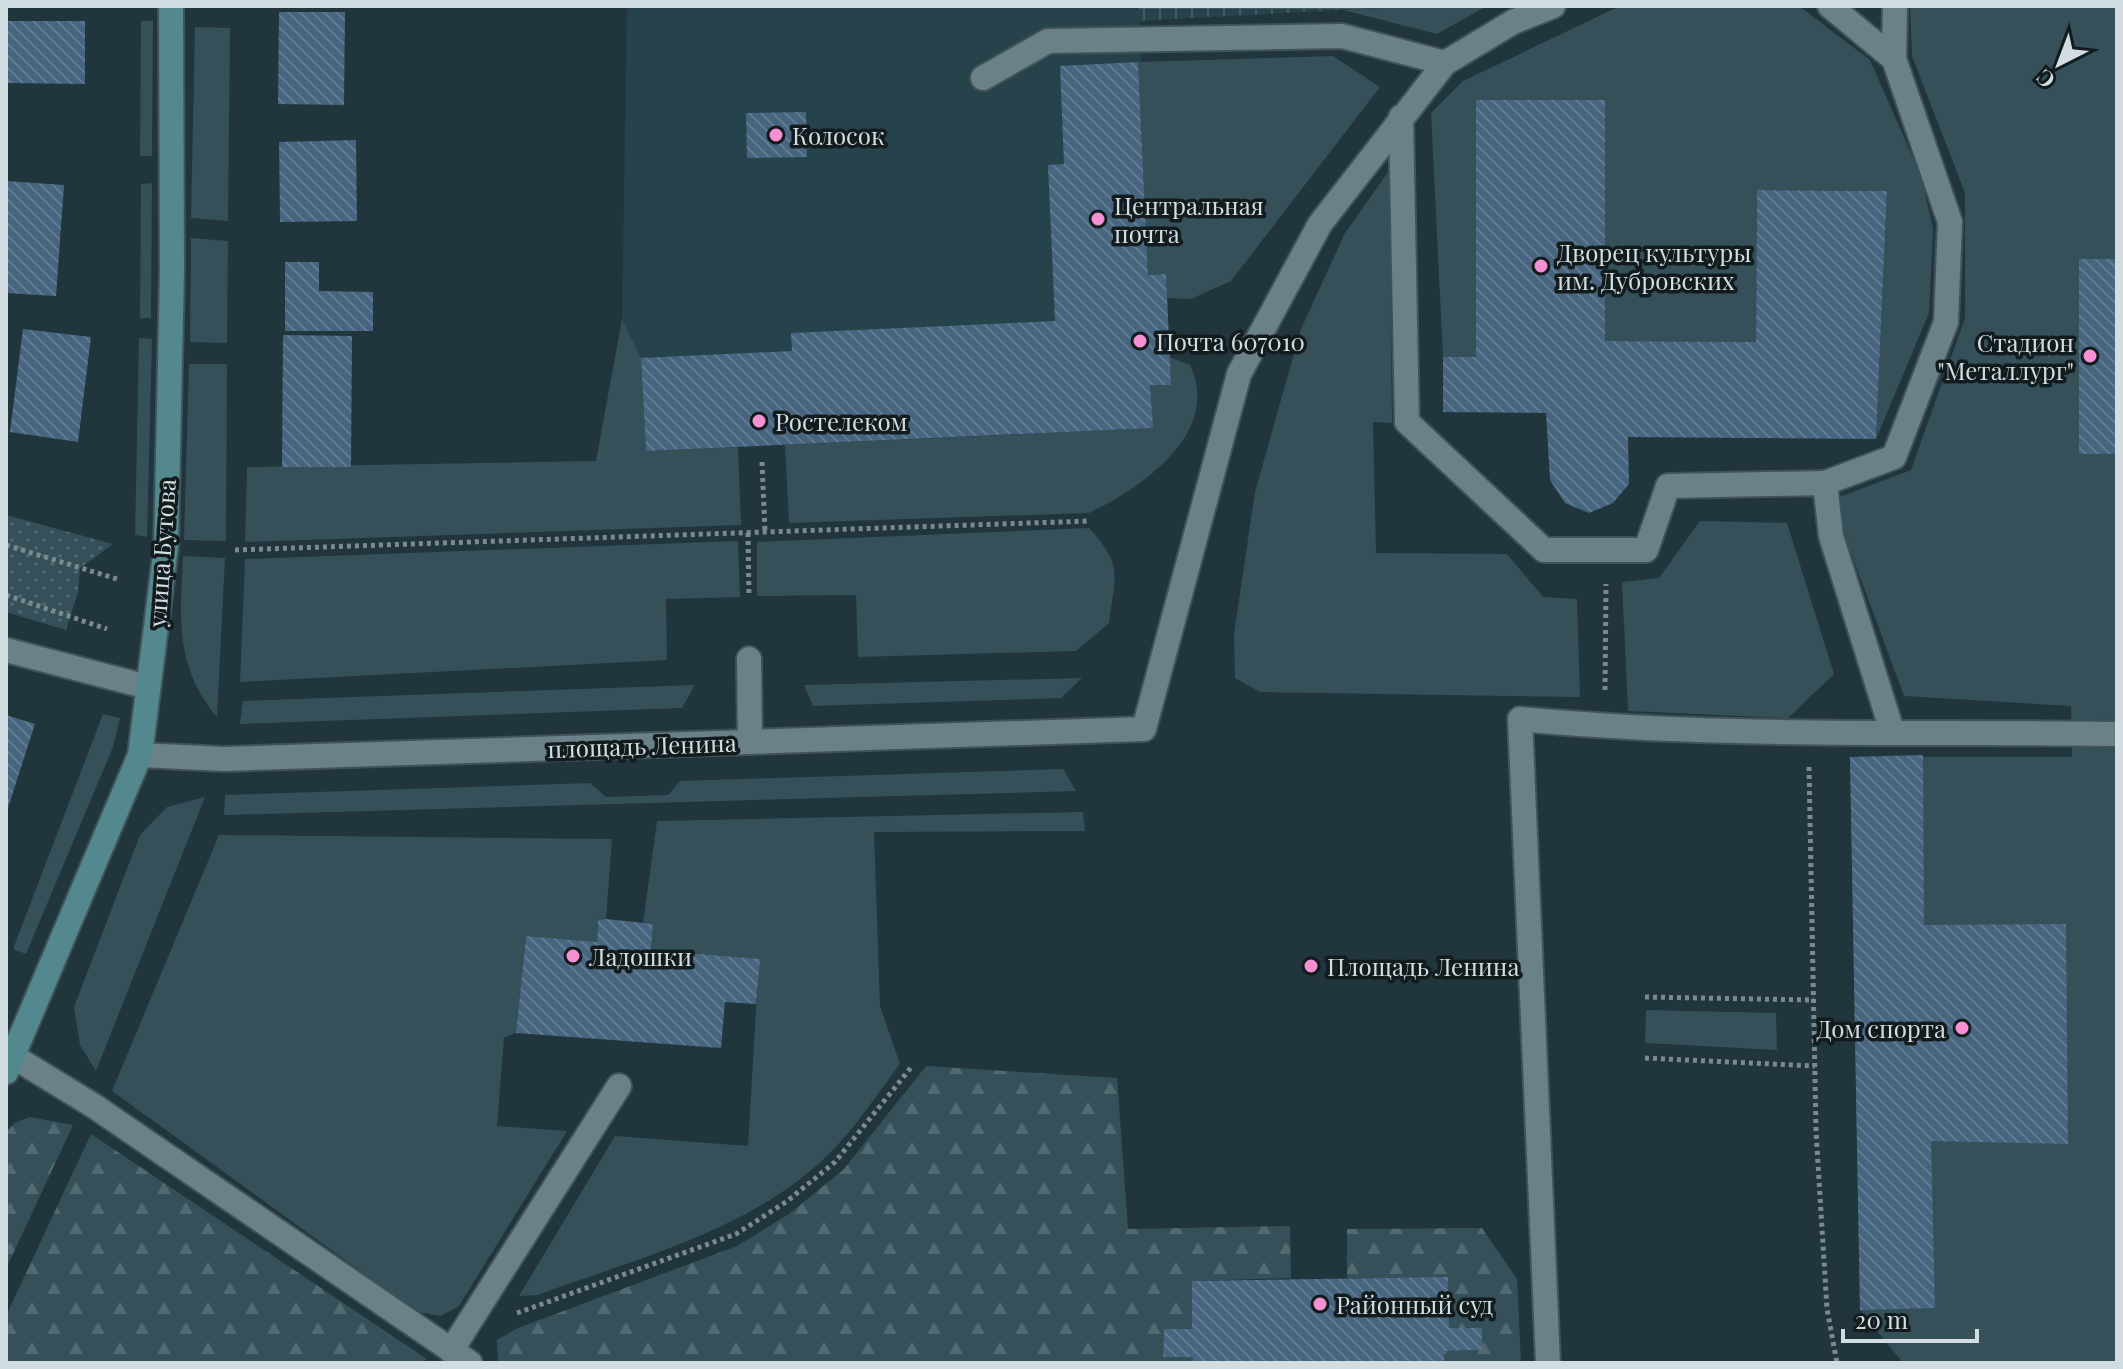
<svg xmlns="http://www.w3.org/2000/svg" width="2123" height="1369" font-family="'Playfair Display',serif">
  <defs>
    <pattern id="industrial-grid" width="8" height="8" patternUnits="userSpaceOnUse" patternTransform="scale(2)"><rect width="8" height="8" fill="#26424b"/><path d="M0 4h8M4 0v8" fill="none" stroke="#445d65"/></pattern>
    <pattern id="forest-firs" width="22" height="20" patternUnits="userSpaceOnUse" patternTransform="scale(2)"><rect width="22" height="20" fill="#355058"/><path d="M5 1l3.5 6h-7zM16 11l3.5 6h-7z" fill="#516970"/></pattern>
    <pattern id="park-dots" width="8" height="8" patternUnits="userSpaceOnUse" patternTransform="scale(2)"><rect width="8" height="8" fill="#355058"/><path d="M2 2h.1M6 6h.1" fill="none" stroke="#516970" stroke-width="1.8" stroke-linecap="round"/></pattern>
    <pattern id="building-back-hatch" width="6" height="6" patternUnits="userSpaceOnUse" patternTransform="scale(2)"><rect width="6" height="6" fill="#47657f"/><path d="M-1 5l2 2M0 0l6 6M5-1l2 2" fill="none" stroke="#607b91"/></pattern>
  </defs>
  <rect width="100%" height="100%" fill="#21353c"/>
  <polygon fill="#26424b" points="627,6 1139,6 1148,274 1166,274 1171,385 1153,428 646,451 641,358 622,319"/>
  <polygon fill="url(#industrial-grid)" points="1139,6 1415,6 1137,21"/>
  <g fill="#355058">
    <polygon points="1415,6 1487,6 1437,34 1343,10"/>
    <polygon points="1620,6 1799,6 1870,60 1921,176 1933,228 1929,313 1876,439 1887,191 1757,190 1756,342 1605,341 1605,101 1477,100 1476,357 1443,357 1431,113 1463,81"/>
    <polygon points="1910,6 2117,6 2117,1363 1903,1363 1860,1310 1850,757 2072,757 2071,706 1904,696 1843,531 1839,497 1911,470 1965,318 1965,193 1912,56"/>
    <polygon points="141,21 153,21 152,156 140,156"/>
    <polygon points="195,27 230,28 228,221 191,218"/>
    <polygon points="1333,56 1380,87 1231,281 1191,299 1167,298 1166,274 1148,275 1138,62"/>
    <polygon points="1389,171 1392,423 1373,422 1376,553 1507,554 1543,597 1577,599 1580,697 1260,692 1235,678 1234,634 1255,492 1301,329 1345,233"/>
    <polygon points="152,183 151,318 140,318 141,184"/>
    <polygon points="191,238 228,241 227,343 190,342"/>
    <polygon points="622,319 641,358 646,451 738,447 741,525 245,542 247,467 596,461"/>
    <polygon points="139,338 152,339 147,537 135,535"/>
    <path d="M 1169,357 L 1190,365 C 1222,433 1142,488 1089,513 L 789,523 L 785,445 L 1152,428 L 1150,385 L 1171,385 Z"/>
    <polygon points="189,364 227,364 226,541 184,540"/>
    <polygon points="1700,521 1787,523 1834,674 1788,718 1628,711 1622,582 1659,578"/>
    <path d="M 1089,528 C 1124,566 1115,575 1109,623 L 1076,651 L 858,657 L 856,595 L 757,596 L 757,542 Z"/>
    <polygon points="738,541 740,597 666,599 667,660 240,682 245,559"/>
    <path d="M 183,556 L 225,558 L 217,717 C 175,666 180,619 183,556 Z"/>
    <polygon points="1082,678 1061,698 813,706 804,685"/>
    <polygon points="695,685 682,708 240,724 243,701"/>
    <polygon points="103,714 120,718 113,747 26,954 13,949"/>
    <polygon points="1063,769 1076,791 224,815 225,795 590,783 606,797 668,795 680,781"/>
    <polygon points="205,797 96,1071 80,1045 74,1007 140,835 167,807"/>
    <path d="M 1083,812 L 1085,831 L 874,832 L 880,1006 L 900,1064 C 877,1094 855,1129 828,1155 C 750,1231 637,1258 538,1295 L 519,1296 L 615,1136 L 748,1146 L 759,959 L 651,950 L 653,924 L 643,923 L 657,821 Z"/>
    <polygon points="219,835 612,839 606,919 598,920 597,942 526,936 516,1033 504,1038 497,1126 567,1131 459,1306 441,1316 417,1312 112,1091"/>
    <polygon points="1646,1010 1776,1013 1777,1050 1645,1043"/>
  </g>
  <g fill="url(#forest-firs)">
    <polygon points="926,1066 1117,1078 1128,1229 1290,1226 1291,1278 1192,1281 1192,1329 1164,1329 1163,1357 1193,1357 1193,1363 498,1361 497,1340 518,1328 737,1246 789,1214 844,1169"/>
    <polygon points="29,1117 73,1125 6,1269 6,1132 15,1123"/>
    <polygon points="91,1134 427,1359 421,1363 6,1363 6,1316"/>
    <polygon points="1482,1228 1517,1279 1521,1363 1444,1363 1444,1351 1482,1350 1481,1328 1449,1328 1448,1278 1347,1278 1347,1229"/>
  </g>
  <polygon fill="url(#park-dots)" points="6,515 113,544 80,568 78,592 66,630 6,612"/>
  <g fill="url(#building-back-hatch)">
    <polygon points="279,12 345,12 344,105 278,104"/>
    <polygon points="6,21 85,21 85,84 6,83"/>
    <polygon points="1138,62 1148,275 1166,274 1171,385 1150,385 1153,428 646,451 641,358 792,351 791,333 1055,321 1048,165 1064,164 1060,66"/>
    <polygon points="1476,100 1605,100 1605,341 1756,342 1757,190 1887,191 1876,439 1628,437 1629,484 1613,503 1589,513 1565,503 1550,480 1546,413 1443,412 1443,357 1476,357"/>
    <polygon points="806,112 807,157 747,158 746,113"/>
    <polygon points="356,140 357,221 280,222 279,142"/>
    <polygon points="6,181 64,185 56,296 6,293"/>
    <rect x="2079" y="259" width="38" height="195"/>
    <polygon points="285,262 319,262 319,291 373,292 373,331 285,331"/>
    <polygon points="23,329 91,337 78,442 10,432"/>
    <polygon points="283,335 352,336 351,467 282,467"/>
    <polygon points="6,715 35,724 7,811 6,810"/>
    <polygon points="1923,755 1924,925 2066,924 2068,1144 1931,1141 1935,1308 1860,1310 1850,757"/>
    <polygon points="606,919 653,924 651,950 760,959 756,1004 725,1002 721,1048 516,1033 526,936 597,942 598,920"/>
    <polygon points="1448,1277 1449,1328 1482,1328 1482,1350 1444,1351 1444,1363 1193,1363 1193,1357 1163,1357 1164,1329 1192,1329 1192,1281"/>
  </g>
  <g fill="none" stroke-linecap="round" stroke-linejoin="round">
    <g stroke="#415358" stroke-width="28">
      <g id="lane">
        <polyline points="1894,59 1895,6"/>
        <polyline points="983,78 1048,41 1342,36 1445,63"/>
        <polyline points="1401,117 1407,422 1544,550 1646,550 1668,486 1825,483 1831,536 1892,731"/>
        <polyline points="1825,483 1894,457 1946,322 1950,222 1894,59 1830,6"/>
        <polyline points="6,650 148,687"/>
        <polyline points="749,659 750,742"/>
        <polyline points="14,1057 94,1106 470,1363"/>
        <polyline points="451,1351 619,1086"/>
        <path d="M 1548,1363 L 1520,719 C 1719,738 1918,731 2117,734"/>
      </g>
    </g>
    <g stroke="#415358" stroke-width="28">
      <polyline id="street" points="140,755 224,759 1144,729 1239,374 1320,224 1445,63 1513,22 1553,6"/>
    </g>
    <g stroke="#415358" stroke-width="28">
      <polyline id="secondary" points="6,1072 140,755 166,547 172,270 171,6"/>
    </g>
    <g stroke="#7a8a90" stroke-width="5" stroke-dasharray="4 4" stroke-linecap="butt">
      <polyline points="762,462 765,532"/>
      <polyline points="748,533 749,597"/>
      <polyline points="6,545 117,579"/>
      <polyline points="235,550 1089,521"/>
      <polyline points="6,595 107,629"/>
      <polyline points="1605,690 1606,584"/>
      <polyline points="1809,767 1816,1131 1827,1309 1837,1363"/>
      <polyline points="1645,997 1814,1000"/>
      <polyline points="1645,1058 1815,1066"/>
      <polyline points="517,1313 736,1234 786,1202 835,1162 913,1065"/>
    </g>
    <use href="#lane" stroke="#6a8188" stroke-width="24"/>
    <use href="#street" stroke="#6a8188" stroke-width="24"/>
    <use href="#secondary" stroke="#52888e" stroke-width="24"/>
  </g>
  <g fill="#f591d2" stroke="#121b1e" stroke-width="3">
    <circle cx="776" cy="135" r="8"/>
    <circle cx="1098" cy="219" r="8"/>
    <circle cx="1541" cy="266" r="8"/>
    <circle cx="1140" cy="341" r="8"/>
    <circle cx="2090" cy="356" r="8"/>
    <circle cx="759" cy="421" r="8"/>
    <circle cx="573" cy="956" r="8"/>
    <circle cx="1311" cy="966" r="8"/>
    <circle cx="1962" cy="1028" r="8"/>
    <circle cx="1320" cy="1304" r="8"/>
  </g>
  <g text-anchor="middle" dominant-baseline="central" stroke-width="7" stroke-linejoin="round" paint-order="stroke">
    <g font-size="24" fill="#d1dde1" stroke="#121b1e" text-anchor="start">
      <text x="792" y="135">Колосок</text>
      <text x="1114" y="205">Центральная<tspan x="1114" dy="28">почта</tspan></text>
      <text x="1557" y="252">Дворец культуры<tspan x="1557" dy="28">им. Дубровских</tspan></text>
      <text x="1156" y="341">Почта 607010</text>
      <text x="2074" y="342" text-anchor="end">Стадион<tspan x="2074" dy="28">"Металлург"</tspan></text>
      <text x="775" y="421">Ростелеком</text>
      <text x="589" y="956">Ладошки</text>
      <text x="1327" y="966">Площадь Ленина</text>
      <text x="1946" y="1028" text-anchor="end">Дом спорта</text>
      <text x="1336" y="1304">Районный суд</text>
    </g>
    <g font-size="24" fill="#d1dde1" stroke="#121b1e">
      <text transform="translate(161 553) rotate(-86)">улица Бутова</text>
      <text transform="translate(642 745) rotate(-2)">площадь Ленина</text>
    </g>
  </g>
  <rect width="2123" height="1369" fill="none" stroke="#d1dde1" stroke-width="16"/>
  <g transform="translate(2059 64) rotate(222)" stroke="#121b1e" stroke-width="6" paint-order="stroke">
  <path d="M0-6L14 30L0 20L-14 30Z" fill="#d1dde1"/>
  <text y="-12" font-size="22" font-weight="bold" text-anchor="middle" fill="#d1dde1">С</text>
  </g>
  <path d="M1843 1329v12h134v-12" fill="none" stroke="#d1dde1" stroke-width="4"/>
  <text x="1855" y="1329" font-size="24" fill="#d1dde1" stroke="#121b1e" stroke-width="6" paint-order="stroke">20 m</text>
</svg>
